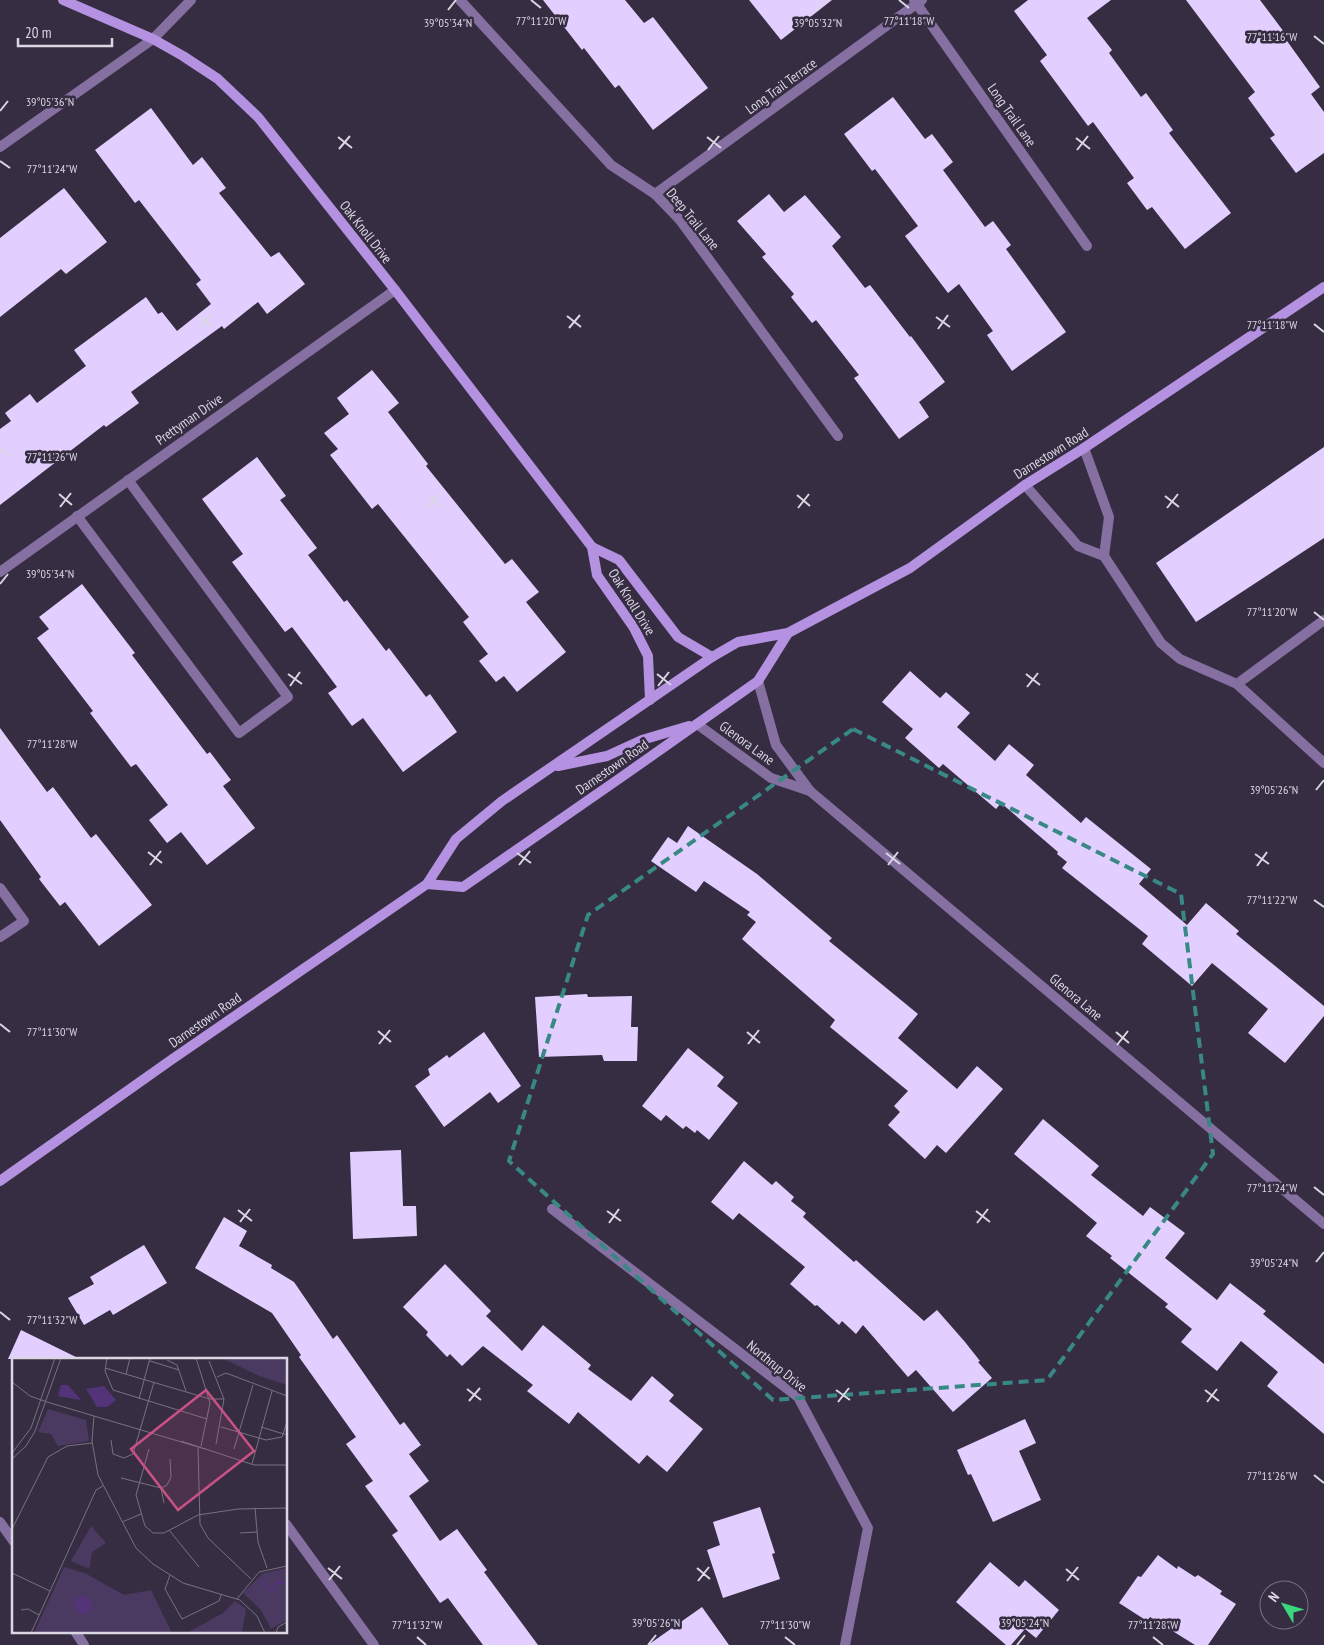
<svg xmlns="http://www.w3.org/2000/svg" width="1324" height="1645" font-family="'PT Sans Narrow',sans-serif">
  <rect width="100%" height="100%" fill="#362d42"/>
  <g fill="#e3cfff">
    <polygon points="543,0 625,0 644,23 653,17 708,88 653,130 619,85 615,88 584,48 582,50"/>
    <polygon points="749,0 832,0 781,40"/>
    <polygon points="1028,0 1111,0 1087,18 1112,50 1109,53 1141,97 1146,93 1173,130 1169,133 1231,213 1185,249 1152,207 1147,210 1127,183 1134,178 1093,122 1088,126 1040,61 1047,55 1014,11"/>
    <polygon points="1186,0 1260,0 1284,32 1282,34 1320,87 1311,94 1324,112 1324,153 1296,173 1270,138 1275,135 1248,98 1255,92"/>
    <polygon points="893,97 925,139 932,134 953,162 943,170 985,227 993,221 1011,245 1006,249 1066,332 1012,371 987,335 993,331 959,284 948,293 905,236 918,226 875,169 872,171 844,134"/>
    <polygon points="151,108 193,165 202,157 226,188 219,193 271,257 279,252 305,284 267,314 258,302 224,329 222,326 131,392 139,403 106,427 104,425 0,505 0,429 11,421 5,413 30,394 37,403 86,366 74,350 146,297 158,314 162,312 177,331 211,304 196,284 201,280 139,200 135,203 95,150"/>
    <polygon points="64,188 107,242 66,274 61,269 0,317 0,238"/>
    <polygon points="769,194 784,212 805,195 841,237 832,246 865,288 870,285 910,337 911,336 945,382 919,402 929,417 899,439 854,378 859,375 816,320 812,323 791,297 794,294 762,257 766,254 737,221"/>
    <polygon points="372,370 399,403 388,412 428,464 426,466 505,564 512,559 539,592 526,602 566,652 517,692 504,676 496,682 479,661 488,654 463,622 469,617 378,504 372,509 330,455 338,449 324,433 349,414 337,398"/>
    <polygon points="1324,447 1324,538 1196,622 1156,563"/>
    <polygon points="257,457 286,496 280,500 317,548 308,555 344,602 347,600 386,651 389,648 426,697 430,694 457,732 403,772 363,718 352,726 328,693 337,687 292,627 285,632 232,562 243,554 202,499"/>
    <polygon points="82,584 135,653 132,655 207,754 210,752 231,780 223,786 255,828 207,865 181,832 167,843 149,820 168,805 136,764 131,767 90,713 93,711 37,638 49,629 39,617"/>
    <polygon points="910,671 940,698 946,692 970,713 957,727 995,761 1009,744 1034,765 1026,775 1081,823 1086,817 1151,869 1139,884 1187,925 1206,903 1239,931 1236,934 1324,1006 1324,1016 1285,1063 1248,1033 1268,1009 1212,963 1192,986 1142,944 1148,936 1062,868 1067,862 1057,854 1058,852 1001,803 996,809 943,764 939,768 905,738 913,729 882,702"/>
    <polygon points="0,728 47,792 53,787 91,838 96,834 152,905 99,946 65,902 60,906 39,879 41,877 0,820"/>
    <polygon points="688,826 757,874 832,938 829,941 918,1014 898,1038 957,1089 977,1066 1003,1089 946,1153 937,1145 925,1159 888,1125 900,1112 894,1106 908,1091 830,1027 835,1020 742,939 756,922 747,915 750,912 704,881 696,892 651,861 668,837 677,843"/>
    <polygon points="587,994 588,997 632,996 631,1027 638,1027 637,1061 604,1061 602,1055 539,1057 535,997"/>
    <polygon points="484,1032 521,1086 498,1103 490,1092 444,1127 415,1086 430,1075 428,1069 447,1055 449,1058"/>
    <polygon points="688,1048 724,1077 717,1086 738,1103 709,1140 697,1130 695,1133 686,1126 683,1129 666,1115 661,1121 642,1106"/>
    <polygon points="1043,1119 1099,1166 1091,1175 1143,1216 1150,1207 1185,1233 1165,1258 1217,1300 1230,1283 1266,1311 1263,1314 1324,1364 1324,1434 1267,1386 1278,1372 1241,1341 1217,1371 1181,1342 1192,1329 1165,1307 1168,1304 1110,1258 1112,1256 1086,1236 1097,1223 1014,1154"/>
    <polygon points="401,1150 403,1206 416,1206 417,1236 353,1239 350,1152"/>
    <polygon points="744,1161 772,1185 776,1181 794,1197 791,1201 806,1213 803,1217 854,1262 856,1260 924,1321 937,1310 965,1342 980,1361 978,1362 992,1378 953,1412 916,1370 908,1377 863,1325 856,1334 842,1321 839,1325 817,1305 815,1306 790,1284 805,1267 739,1213 733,1220 711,1202"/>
    <polygon points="224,1217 247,1231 239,1246 272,1265 271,1268 294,1282 333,1339 337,1335 400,1425 404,1422 421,1445 409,1454 429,1481 409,1496 440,1541 457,1529 487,1570 484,1572 538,1645 483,1645 448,1598 440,1603 392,1535 398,1531 365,1486 373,1481 346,1444 356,1437 299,1357 301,1355 272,1313 195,1268"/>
    <polygon points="144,1245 167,1283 113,1315 110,1310 84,1325 68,1298 94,1284 90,1277"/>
    <polygon points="445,1264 491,1311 486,1316 522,1351 543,1325 591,1365 588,1369 631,1401 652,1376 674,1395 669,1401 703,1429 667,1472 647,1455 639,1464 578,1412 569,1424 527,1391 533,1385 483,1346 462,1366 450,1354 447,1357 426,1335 428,1332 403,1307"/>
    <polygon points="21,1330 80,1359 8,1359"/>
    <polygon points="1025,1419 1036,1443 1019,1451 1041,1500 993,1522 971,1474 968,1475 957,1450"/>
    <polygon points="760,1507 775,1553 772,1554 780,1579 723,1598 707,1550 720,1545 713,1522"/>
    <polygon points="1158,1555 1177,1569 1178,1566 1195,1577 1198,1575 1222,1591 1220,1594 1236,1604 1208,1645 1195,1645 1150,1617 1147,1621 1119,1603 1138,1576 1141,1577"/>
    <polygon points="990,1562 1019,1587 1025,1580 1059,1610 1036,1638 1025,1629 1011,1645 1006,1645 956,1602"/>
    <polygon points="702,1607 729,1645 648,1645"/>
  </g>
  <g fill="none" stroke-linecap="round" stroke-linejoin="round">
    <g stroke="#8570a1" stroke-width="10">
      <polyline points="1084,448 1109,517 1104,556"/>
      <polyline points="1025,485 1078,546 1104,556 1161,643 1180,659 1237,684 1324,763"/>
      <polyline points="77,516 239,733 288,697 128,480"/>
      <polyline points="1237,684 1324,620"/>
      <polyline points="0,888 24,921 0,937"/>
    </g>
    <g stroke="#8570a1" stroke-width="10">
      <polyline points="460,0 611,165 655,194 680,220 838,436"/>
      <polyline points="914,0 1087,246"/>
      <polyline points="0,147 153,39 191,0"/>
      <polyline points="655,194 922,0"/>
      <polyline points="0,572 395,290"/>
      <polyline points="758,681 776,745 810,791 1324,1224"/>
      <polyline points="697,724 771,778 810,791"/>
      <polyline points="552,1209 798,1397 868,1528 845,1645"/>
      <polyline points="0,1522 14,1542"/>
      <polyline points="286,1524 374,1645"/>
      <polyline points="75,1631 84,1645"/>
    </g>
    <g stroke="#b492e1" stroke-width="10">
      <polyline points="63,0 153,39 183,56 218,79 258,117 395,290 592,547 597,575 634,628 648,656 650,700"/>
      <polyline points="592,547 619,560 678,637 712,657"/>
      <polyline points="558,766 607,756 642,740 689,726"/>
      <polyline points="427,884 463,887 623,776 758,681 788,633"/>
      <polyline points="0,1181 171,1060 427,884 456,839 502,801 712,657 738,642 788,633 910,568 1025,485 1084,448 1324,287"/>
    </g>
  </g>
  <path fill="none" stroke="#388985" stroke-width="4" stroke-dasharray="10 6" stroke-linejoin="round" d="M 853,729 L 1181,894 L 1213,1154 L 1047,1380 L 773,1400 L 509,1161 L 588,915 Z"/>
  <path fill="none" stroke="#dbd6e3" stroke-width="2" d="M 531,0 L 541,8M 899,0 L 909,8M 448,10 L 456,0M 818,10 L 825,0M 1314,36 L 1324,44M 0,111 L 8,101M 338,137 L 352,148M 707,137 L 721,148M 1076,138 L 1090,149M 339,149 L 350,136M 708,150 L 719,136M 1077,150 L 1088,136M 0,161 L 10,168M 198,316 L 212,326M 567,316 L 581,327M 936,317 L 950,327M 1314,324 L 1324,332M 200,328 L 211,314M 569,328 L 580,315M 938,329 L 948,315M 0,449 L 10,456M 59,494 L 72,505M 428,495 L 441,506M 797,495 L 810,506M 1165,496 L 1179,507M 60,507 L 71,493M 429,507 L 440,493M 798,508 L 809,494M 1167,508 L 1178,494M 0,584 L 8,574M 1314,612 L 1324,620M 288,674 L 302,684M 657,674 L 671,685M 1026,674 L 1040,685M 290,686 L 300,672M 658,686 L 669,672M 1027,687 L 1038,673M 0,736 L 10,744M 1316,790 L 1324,780M 148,852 L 162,863M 517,853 L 531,863M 886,853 L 900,864M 1255,854 L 1269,864M 150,865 L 161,851M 519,865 L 530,851M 888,865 L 898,852M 1257,866 L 1267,852M 1314,900 L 1324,907M 0,1024 L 10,1032M 378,1031 L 391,1042M 747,1032 L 760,1043M 1116,1032 L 1129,1043M 379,1044 L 390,1030M 748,1044 L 759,1030M 1117,1045 L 1128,1031M 1314,1187 L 1324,1195M 238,1210 L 252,1221M 607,1211 L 621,1221M 976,1211 L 990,1222M 240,1222 L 250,1209M 609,1223 L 619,1209M 977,1223 L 988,1209M 1316,1262 L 1324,1252M 0,1312 L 10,1320M 467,1389 L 481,1400M 836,1390 L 850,1400M 1205,1390 L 1219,1401M 469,1401 L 480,1388M 838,1402 L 849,1388M 1207,1402 L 1217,1389M 1314,1475 L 1324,1483M 328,1568 L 342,1579M 697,1568 L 710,1579M 1066,1569 L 1079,1580M 329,1580 L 340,1566M 698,1581 L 709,1567M 1067,1581 L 1078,1567M 417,1637 L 426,1645M 785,1637 L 795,1645M 1153,1637 L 1163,1645M 648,1645 L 656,1635M 1017,1645 L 1025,1635"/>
  <g text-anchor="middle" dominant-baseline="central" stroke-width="5" stroke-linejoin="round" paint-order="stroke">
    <g font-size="14" fill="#dbd6e3" stroke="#362d42">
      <text transform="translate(781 86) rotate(-36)">Long Trail Terrace</text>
      <text transform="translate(1012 115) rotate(55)">Long Trail Lane</text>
      <text transform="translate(693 219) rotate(51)">Deep Trail Lane</text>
      <text transform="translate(366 232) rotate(52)">Oak Knoll Drive</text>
      <text transform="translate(189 419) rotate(-35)">Prettyman Drive</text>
      <text transform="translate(1051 453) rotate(-32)">Darnestown Road</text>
      <text transform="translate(632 602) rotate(58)">Oak Knoll Drive</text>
      <text transform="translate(747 743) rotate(36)">Glenora Lane</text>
      <text transform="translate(612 767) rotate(-35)">Darnestown Road</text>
      <text transform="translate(1076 997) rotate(40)">Glenora Lane</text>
      <text transform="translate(205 1020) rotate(-35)">Darnestown Road</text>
      <text transform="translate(777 1366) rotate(39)">Northrup Drive</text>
    </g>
  </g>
  <g transform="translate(12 1358)">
    <rect width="275" height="275" fill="#362d42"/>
    <path d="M 210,0 L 275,0 L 275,27 L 247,18 ZM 36,51 L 74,62 L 77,83 L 46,88 L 39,76 L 26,74 ZM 79,168 L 94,185 L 80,194 L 78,209 L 75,210 L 59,203 ZM 52,209 L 73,215 L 112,237 L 139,232 L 160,275 L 22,275 ZM 275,210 L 275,262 L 259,271 L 249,252 L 231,235 L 251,215 ZM 223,243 L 234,251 L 230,275 L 175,275 L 211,255 Z" fill="#4a3960"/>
    <path d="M 49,27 L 56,27 L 69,42 L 46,38 ZM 92,28 L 104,42 L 95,49 L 85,49 L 74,31 ZM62 247a9 9 0 1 1 18 0a9 9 0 1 1-18 0Z" fill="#543478"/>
    <path fill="none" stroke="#543478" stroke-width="2.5" d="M 248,222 L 259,232 L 263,230 L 263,225 L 275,224"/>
    <path fill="none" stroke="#787182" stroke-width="1" d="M 95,0 L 93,13 L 101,32 L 195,61M 184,0 L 198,45 L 189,88M 155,2 L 165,7 L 174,33M 138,3 L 167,12M 197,3 L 212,41 L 204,86M 93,10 L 198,41 L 212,41M 114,16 L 118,0M 205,19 L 214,15 L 275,38M 0,24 L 18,38 L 35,44 L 193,91M 127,41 L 138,0M 82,58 L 80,83 L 86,117 L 124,190 L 141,206 L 171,225 L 228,242 L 245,258 L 253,275M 209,69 L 254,82 L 270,79 L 275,64M 249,69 L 275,77M 99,82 L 101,96 L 112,100 L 121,96 L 142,24M 169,83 L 242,107 L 275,107M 186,90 L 188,166 L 196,180 L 239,221M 137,91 L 124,137 L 133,168 L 141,175 L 152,175 L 186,157 L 226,151 L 275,150M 222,91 L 241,27M 0,95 L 19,70 L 43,0M 0,101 L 14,88 L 23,73 L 49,0M 240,106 L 260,33M 109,120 L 149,130 L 155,127 L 159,119 L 158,101M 149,130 L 152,145M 243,150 L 246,184 L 255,210M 110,164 L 129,156M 0,171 L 36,99 L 55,88 L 80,85M 157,172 L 187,209M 228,175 L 245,174M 0,215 L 38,233M 158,217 L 153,231 L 170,261 L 207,243 L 209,237M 225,241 L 247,214 L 275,208M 9,252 L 16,251 L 27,257M 19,275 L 84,132 L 91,128M 264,275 L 266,269 L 275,264"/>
    <path fill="#ca5184" fill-opacity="0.15" stroke="#ca5184" stroke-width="2.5" d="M 194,32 L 242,93 L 166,152 L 119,91 Z"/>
    <rect width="275" height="275" fill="none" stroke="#dbd6e3" stroke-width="2.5"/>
  </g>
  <g font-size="12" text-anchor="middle" fill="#dbd6e3" stroke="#362d42" stroke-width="5" stroke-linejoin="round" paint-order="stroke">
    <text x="541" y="25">77°11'20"W</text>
    <text x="909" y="25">77°11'18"W</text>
    <text x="448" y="27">39°05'34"N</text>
    <text x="818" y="27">39°05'32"N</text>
    <text x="1272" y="41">77°11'16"W</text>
    <text x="50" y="106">39°05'36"N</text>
    <text x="52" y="173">77°11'24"W</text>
    <text x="1272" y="329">77°11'18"W</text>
    <text x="52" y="461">77°11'26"W</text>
    <text x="50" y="578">39°05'34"N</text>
    <text x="1272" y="616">77°11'20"W</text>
    <text x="52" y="748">77°11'28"W</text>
    <text x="1274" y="794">39°05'26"N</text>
    <text x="1272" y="904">77°11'22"W</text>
    <text x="52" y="1036">77°11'30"W</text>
    <text x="1272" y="1192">77°11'24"W</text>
    <text x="1274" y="1267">39°05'24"N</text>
    <text x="52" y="1324">77°11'32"W</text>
    <text x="1272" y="1480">77°11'26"W</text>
    <text x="656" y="1627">39°05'26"N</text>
    <text x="1025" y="1627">39°05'24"N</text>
    <text x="417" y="1629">77°11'32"W</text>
    <text x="785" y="1629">77°11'30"W</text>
    <text x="1153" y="1629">77°11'28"W</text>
  </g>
  <g transform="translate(1284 1605) rotate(308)"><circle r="24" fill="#362d42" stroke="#787182"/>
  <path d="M0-4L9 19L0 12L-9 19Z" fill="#39d87f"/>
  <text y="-8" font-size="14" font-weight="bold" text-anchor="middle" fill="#dbd6e3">N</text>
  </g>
  <path d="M18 38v8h94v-8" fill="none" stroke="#dbd6e3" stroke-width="2.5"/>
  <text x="25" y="38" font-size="15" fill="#dbd6e3" stroke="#362d42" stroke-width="4" paint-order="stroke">20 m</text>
</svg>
